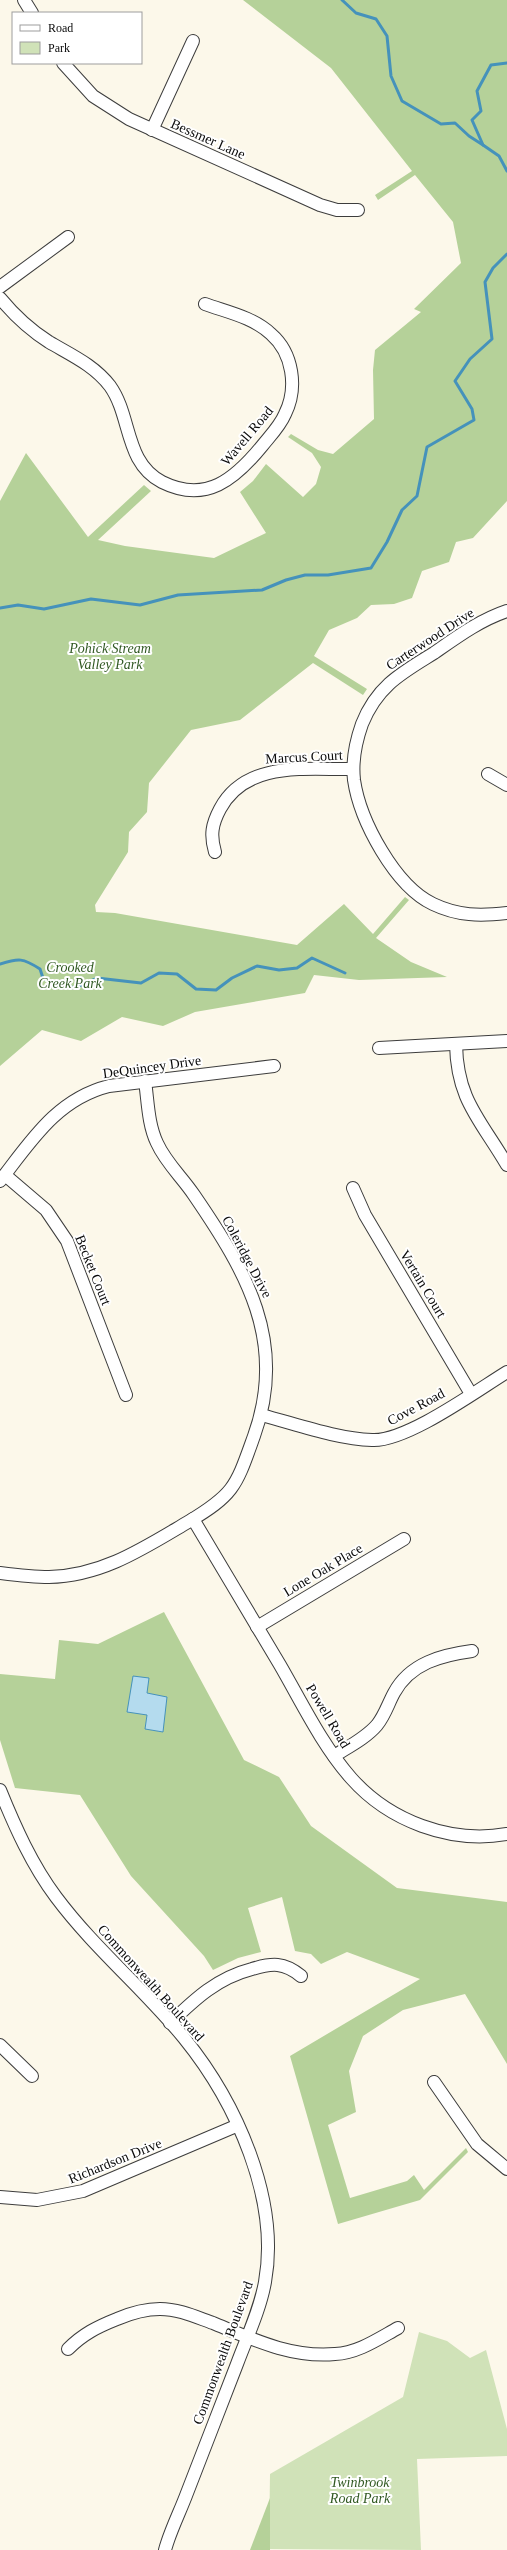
<svg xmlns="http://www.w3.org/2000/svg" width="507" height="2550" font-family="Georgia,serif">
  <rect width="100%" height="100%" fill="#fcf8ea"/>
  <polygon fill="#d0e2b8" points="419,2332 447,2341 470,2358 486,2350 507,2429 507,2456 417,2459 421,2550 269,2549 270,2474 403,2397"/>
  <g fill="#b5d199" fill-rule="evenodd">
    <polygon points="243,0 507,0 507,501 473,538 456,542 449,562 422,571 412,598 394,604 371,605 357,618 329,630 314,656 367,689 363,695 313,663 240,720 191,730 149,783 147,812 129,832 128,852 95,905 96,912 115,913 297,945 344,904 373,934 405,897 409,900 376,938 411,962 447,977 359,980 314,975 305,993 195,1012 163,1026 122,1017 81,1041 42,1030 0,1066 0,501 26,453 88,537 144,485 151,491 98,540 125,546 214,558 266,533 240,492 253,481 266,464 303,497 316,484 321,467 312,453 288,437 291,434 318,450 333,454 374,419 373,370 375,350 421,312 414,309 461,263 453,222 415,175 378,200 375,195 412,171 331,68"/>
    <path d="M 164,1612 L 244,1760 L 279,1777 L 311,1826 L 397,1888 L 507,1902 L 507,2064 L 465,1994 L 403,2010 L 363,2036 L 349,2071 L 356,2112 L 328,2125 L 350,2198 L 407,2181 L 414,2175 L 424,2190 L 466,2148 L 468,2152 L 420,2200 L 338,2224 L 290,2056 L 420,1979 L 347,1952 L 321,1964 L 311,1954 L 295,1951 L 282,1897 L 248,1908 L 261,1952 L 238,1958 L 213,1970 L 204,1956 L 131,1876 L 80,1795 L 15,1788 L 0,1740 L 0,1674 L 55,1679 L 59,1640 L 98,1644 ZM 133,1676 L 147,1693 L 163,1732 L 146,1729 L 147,1715 Z"/>
    <polygon points="270,2498 270,2550 250,2550"/>
  </g>
  <polygon fill="#b4dbee" stroke="#4592bb" points="133,1676 149,1678 147,1693 167,1697 163,1732 145,1729 147,1715 127,1712"/>
  <g fill="none" stroke-linecap="round" stroke-linejoin="round">
    <g stroke="#4592bb" stroke-width="3">
      <polyline points="342,0 356,13 376,19 387,36 391,76 402,101 441,124 455,123 469,136 483,145"/>
      <polyline points="507,63 491,65 477,91 481,111 472,120 483,145 499,156 507,171"/>
      <polyline points="0,608 18,605 44,609 91,599 140,605 178,595 262,590 286,580 305,575 328,575 371,568 387,542 402,510 417,496 427,447 474,420 472,409 455,381 470,359 492,339 485,282 493,268 507,254"/>
      <path d="M 0,964 C 19,958 23,958 40,969 L 43,978 L 53,983 L 75,988 L 97,978 L 141,983 L 159,973 L 177,974 L 196,989 L 216,990 L 232,978 L 257,966 L 279,970 L 297,968 L 312,958 L 345,973"/>
    </g>
    <g stroke="#3d3d3d" stroke-width="14">
      <g id="minor">
        <polyline points="24,0 32,13"/>
        <polyline points="63,63 93,96 129,119 320,205 337,210 358,210"/>
        <polyline points="152,130 193,41"/>
        <polyline points="0,287 68,237"/>
        <path d="M 0,298 C 14,315 30,330 49,342 C 71,355 94,365 110,386 C 132,417 124,462 162,482 C 206,504 235,479 262,446 C 270,436 280,426 285,414 C 298,388 293,353 271,334 C 253,317 227,312 205,304"/>
        <path d="M 507,611 C 480,620 457,637 434,653 C 418,663 402,672 389,684 C 377,695 368,709 362,724 C 356,741 352,762 354,780 C 360,821 395,886 433,904 C 458,916 480,916 507,913"/>
        <polyline points="488,774 507,785"/>
        <path d="M 215,852 C 210,835 212,824 220,809 C 246,760 307,770 353,769"/>
        <path d="M 456,1044 C 457,1100 480,1119 507,1165"/>
        <polyline points="379,1048 507,1041"/>
        <polyline points="5,1175 46,1210 67,1241 126,1395"/>
        <path d="M 0,1181 C 31,1141 57,1099 109,1086 L 274,1066"/>
        <polyline points="353,1188 365,1215 471,1394"/>
        <path d="M 261,1415 C 296,1424 337,1439 372,1440 C 406,1442 476,1391 507,1372"/>
        <path d="M 193,1519 C 222,1568 251,1616 280,1665 C 302,1703 322,1745 351,1778 C 389,1821 450,1844 507,1834"/>
        <path d="M 0,1573 C 16,1575 33,1577 49,1577 C 102,1576 144,1548 188,1522 C 235,1494 236,1486 254,1436 C 288,1342 246,1271 194,1195 C 182,1177 166,1163 157,1143 C 148,1124 148,1102 145,1081"/>
        <polyline points="257,1627 404,1539"/>
        <path d="M 334,1756 C 348,1747 366,1738 377,1725 C 385,1715 388,1704 394,1693 C 410,1663 442,1655 472,1651"/>
        <path d="M 0,1790 C 15,1827 32,1865 56,1897 C 94,1948 144,1989 184,2038 C 236,2102 280,2199 265,2282 C 260,2310 247,2337 237,2364 C 220,2407 204,2450 187,2493 C 180,2512 170,2531 165,2550"/>
        <path d="M 170,2023 C 195,1999 217,1978 252,1969 C 272,1963 284,1962 301,1976"/>
        <polyline points="0,2045 32,2076"/>
        <polyline points="434,2082 477,2144 507,2169"/>
        <polyline points="0,2197 37,2200 83,2191 236,2126"/>
        <path d="M 68,2349 C 83,2334 97,2327 117,2319 C 131,2313 145,2309 160,2309 C 179,2309 196,2317 213,2323 C 252,2339 291,2358 335,2354 C 358,2353 378,2339 398,2328"/>
      </g>
    </g>
    <use href="#minor" stroke="#fff" stroke-width="12"/>
  </g>
  <g text-anchor="middle" dominant-baseline="central" stroke-width="4" stroke-linejoin="round" paint-order="stroke">
    <g font-size="14" fill="#0a0a0a" stroke="#fff">
      <text transform="translate(208 139) rotate(24)">Bessmer Lane</text>
      <text transform="translate(247 436) rotate(-50)">Wavell Road</text>
      <text transform="translate(430 639) rotate(-33)">Carterwood Drive</text>
      <text transform="translate(304 757) rotate(-3)">Marcus Court</text>
      <text transform="translate(152 1067) rotate(-8)">DeQuincey Drive</text>
      <text transform="translate(247 1257) rotate(62)">Coleridge Drive</text>
      <text transform="translate(93 1270) rotate(68)">Becket Court</text>
      <text transform="translate(423 1284) rotate(59)">Vertain Court</text>
      <text transform="translate(416 1407) rotate(-28)">Cove Road</text>
      <text transform="translate(323 1570) rotate(-31)">Lone Oak Place</text>
      <text transform="translate(328 1716) rotate(59)">Powell Road</text>
      <text transform="translate(151 1983) rotate(48)">Commonwealth Boulevard</text>
      <text transform="translate(115 2161) rotate(-22)">Richardson Drive</text>
      <text transform="translate(223 2353) rotate(-70)">Commonwealth Boulevard</text>
    </g>
    <g font-size="14" font-style="italic" fill="#315923" stroke="#fff">
      <text x="110" y="648">Pohick Stream<tspan x="110" dy="16">Valley Park</tspan></text>
      <text x="70" y="967">Crooked<tspan x="70" dy="16">Creek Park</tspan></text>
      <text x="360" y="2482">Twinbrook<tspan x="360" dy="16">Road Park</tspan></text>
    </g>
  </g>
  <rect x="12" y="12" width="130" height="52" fill="#ffffff" stroke="#9d9d9d"/>
  <rect x="20" y="25" width="20" height="6" fill="#ffffff" stroke="#9d9d9d"/>
  <text x="48" y="32" font-size="12" fill="#0a0a0a">Road</text>
  <rect x="20" y="42" width="20" height="12" fill="#d0e2b8" stroke="#9d9d9d"/>
  <text x="48" y="52" font-size="12" fill="#0a0a0a">Park</text>
</svg>
